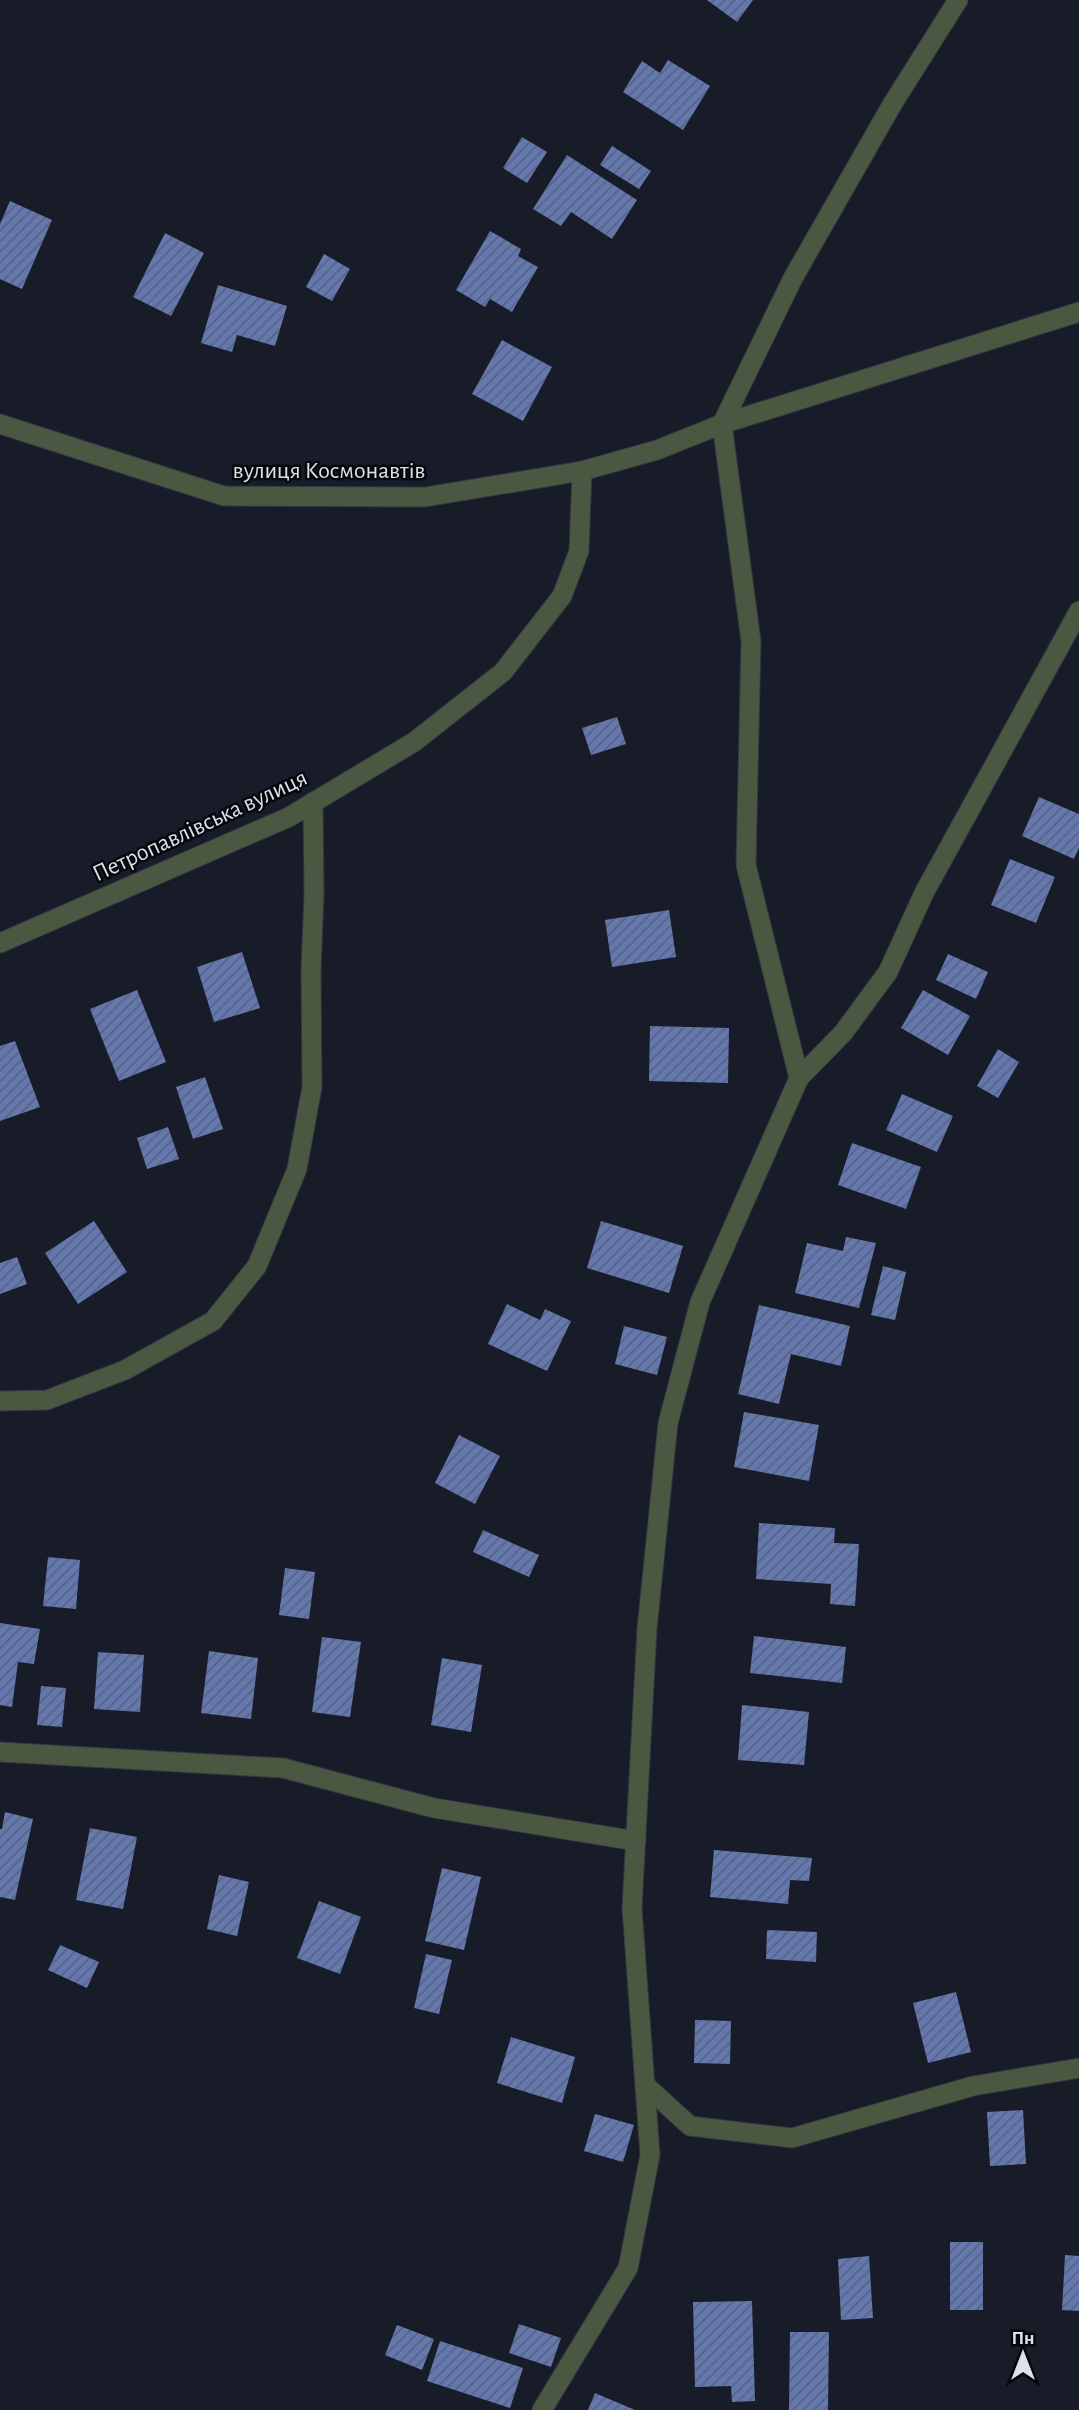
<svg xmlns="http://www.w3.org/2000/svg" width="1079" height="2410" font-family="'Alegreya Sans',sans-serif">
  <defs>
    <pattern id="building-hatch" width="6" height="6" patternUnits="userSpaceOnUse" patternTransform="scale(1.75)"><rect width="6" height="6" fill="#6578ad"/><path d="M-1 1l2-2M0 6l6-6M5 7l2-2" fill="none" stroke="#576384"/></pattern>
  </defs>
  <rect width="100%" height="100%" fill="#171c28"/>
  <g fill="url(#building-hatch)">
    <polygon points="707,0 753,0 737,22"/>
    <polygon points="668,60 710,86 683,130 623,92 642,61 660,73"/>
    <polygon points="522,137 547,152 527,183 503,168"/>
    <polygon points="612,146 651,171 639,189 600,165"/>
    <polygon points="567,155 637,200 612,239 571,212 561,226 533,209"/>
    <polygon points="10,201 52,220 22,289 0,279 0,224"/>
    <polygon points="490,231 521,249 518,256 538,267 512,312 490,299 485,307 456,290"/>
    <polygon points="165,233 204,253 171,316 133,297"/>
    <polygon points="324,254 350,269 332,301 306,287"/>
    <polygon points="218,285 287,306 275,346 237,335 232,352 201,343"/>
    <polygon points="502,340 552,367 523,421 472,394"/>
    <polygon points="617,717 626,744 591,755 582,728"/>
    <polygon points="1039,797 1079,814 1079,848 1074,859 1022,836"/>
    <polygon points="1010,859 1055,877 1036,923 991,905"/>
    <polygon points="669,910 676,957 612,967 605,920"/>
    <polygon points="242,952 260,1008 214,1022 197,967"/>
    <polygon points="948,954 988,972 976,999 936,980"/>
    <polygon points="137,990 166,1062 119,1081 90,1009"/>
    <polygon points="923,990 970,1016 948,1055 901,1028"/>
    <polygon points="650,1026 729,1028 728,1083 649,1081"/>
    <polygon points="15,1041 40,1107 0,1121 0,1046"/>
    <polygon points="998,1049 1019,1062 998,1098 977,1086"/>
    <polygon points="205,1077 223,1129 193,1139 176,1087"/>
    <polygon points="902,1094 953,1116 937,1152 886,1130"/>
    <polygon points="168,1127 179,1159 147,1169 137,1138"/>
    <polygon points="852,1143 921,1167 906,1209 838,1185"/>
    <polygon points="94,1221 127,1272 78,1304 45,1253"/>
    <polygon points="601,1221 683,1246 669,1293 587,1268"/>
    <polygon points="846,1237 876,1243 859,1308 795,1293 807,1243 843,1251"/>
    <polygon points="17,1257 27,1284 0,1294 0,1263"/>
    <polygon points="883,1266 906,1272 895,1320 871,1315"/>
    <polygon points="507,1304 540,1320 545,1309 571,1321 547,1371 488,1344"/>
    <polygon points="759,1305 850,1326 841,1366 791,1354 779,1404 738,1394"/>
    <polygon points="624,1326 667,1337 657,1375 615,1364"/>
    <polygon points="744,1412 819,1425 809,1481 734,1467"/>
    <polygon points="459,1435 500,1456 475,1504 435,1483"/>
    <polygon points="759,1523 835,1528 834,1543 859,1544 855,1606 830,1604 831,1584 756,1579"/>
    <polygon points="483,1530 539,1555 529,1577 473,1552"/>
    <polygon points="48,1557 80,1560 76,1609 43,1606"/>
    <polygon points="285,1568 315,1572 309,1619 279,1615"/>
    <polygon points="0,1623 40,1629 34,1664 18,1662 12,1707 0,1705"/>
    <polygon points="754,1636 846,1647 842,1683 750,1673"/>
    <polygon points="322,1637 361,1642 350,1717 312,1712"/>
    <polygon points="209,1651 258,1658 251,1719 201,1713"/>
    <polygon points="98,1652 144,1655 140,1712 94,1709"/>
    <polygon points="442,1658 482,1665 471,1732 431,1725"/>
    <polygon points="41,1686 66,1688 62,1727 37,1725"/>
    <polygon points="742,1705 809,1712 804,1765 738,1760"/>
    <polygon points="5,1812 33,1819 15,1900 0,1897 0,1829 2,1829"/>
    <polygon points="90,1828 137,1837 123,1909 76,1900"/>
    <polygon points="714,1850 812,1858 809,1881 790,1880 788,1904 710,1897"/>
    <polygon points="442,1868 481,1877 464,1950 425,1941"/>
    <polygon points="219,1875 249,1882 237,1936 207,1929"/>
    <polygon points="319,1901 361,1917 340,1974 297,1958"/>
    <polygon points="767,1930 817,1932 816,1962 766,1959"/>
    <polygon points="60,1945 99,1962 87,1988 48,1970"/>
    <polygon points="426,1954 452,1960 439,2014 414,2008"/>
    <polygon points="956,1992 971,2052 928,2063 913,2003"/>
    <polygon points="695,2020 731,2021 730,2064 694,2063"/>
    <polygon points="511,2037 575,2057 562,2103 497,2083"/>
    <polygon points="1023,2110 1026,2164 990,2166 987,2112"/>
    <polygon points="595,2114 634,2125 623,2162 584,2151"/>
    <rect x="950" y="2242" width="33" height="68"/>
    <polygon points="1065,2255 1079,2256 1079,2311 1062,2310"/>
    <polygon points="869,2256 873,2318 841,2320 838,2259"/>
    <polygon points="752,2301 755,2401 732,2402 731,2386 695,2387 693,2302"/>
    <polygon points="519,2324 561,2338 551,2367 509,2353"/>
    <polygon points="397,2325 434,2339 422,2370 385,2355"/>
    <polygon points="790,2332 829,2332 828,2410 789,2410"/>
    <polygon points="440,2341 523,2368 510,2408 427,2381"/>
    <polygon points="595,2393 635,2410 588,2410"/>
  </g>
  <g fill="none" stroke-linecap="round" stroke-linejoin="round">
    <g stroke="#333743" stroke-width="21">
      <g id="minor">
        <polyline points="0,943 289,817 414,742 503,672 562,596 579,551 582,471"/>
        <polyline points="799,1078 843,1033 888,972 924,893 1079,611"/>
        <polyline points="0,1401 47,1400 125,1370 213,1321 257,1266 297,1169 312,1087 311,970 314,894 313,802"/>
        <polyline points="0,1752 283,1768 434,1808 636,1841"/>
        <polyline points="645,2085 690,2126 792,2138 973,2086 1079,2068"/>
        <polyline points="542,2410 628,2268 650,2155 632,1908 647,1629 668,1423 700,1302 799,1078 746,865 751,641 722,424 793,278 893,103 958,0"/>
      </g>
    </g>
    <g stroke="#333743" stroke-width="21">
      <polyline id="tertiary" points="0,424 224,496 425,497 582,471 657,450 722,424 1079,312"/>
    </g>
    <use href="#minor" stroke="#4a5842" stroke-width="19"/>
    <use href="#tertiary" stroke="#4a5842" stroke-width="19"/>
  </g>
  <g text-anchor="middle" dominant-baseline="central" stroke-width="5" stroke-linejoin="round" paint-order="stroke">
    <g font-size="24" fill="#dce0e9" stroke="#05070b">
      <text x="329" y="471">вулиця Космонавтів</text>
      <text transform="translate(200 826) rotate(-25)">Петропавлівська вулиця</text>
    </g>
  </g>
  <g transform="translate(1023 2354)" stroke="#05070b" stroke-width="5" paint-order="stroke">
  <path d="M0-5L12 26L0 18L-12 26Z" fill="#dce0e9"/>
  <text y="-10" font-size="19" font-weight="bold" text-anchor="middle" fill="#dce0e9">Пн</text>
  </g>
</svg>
